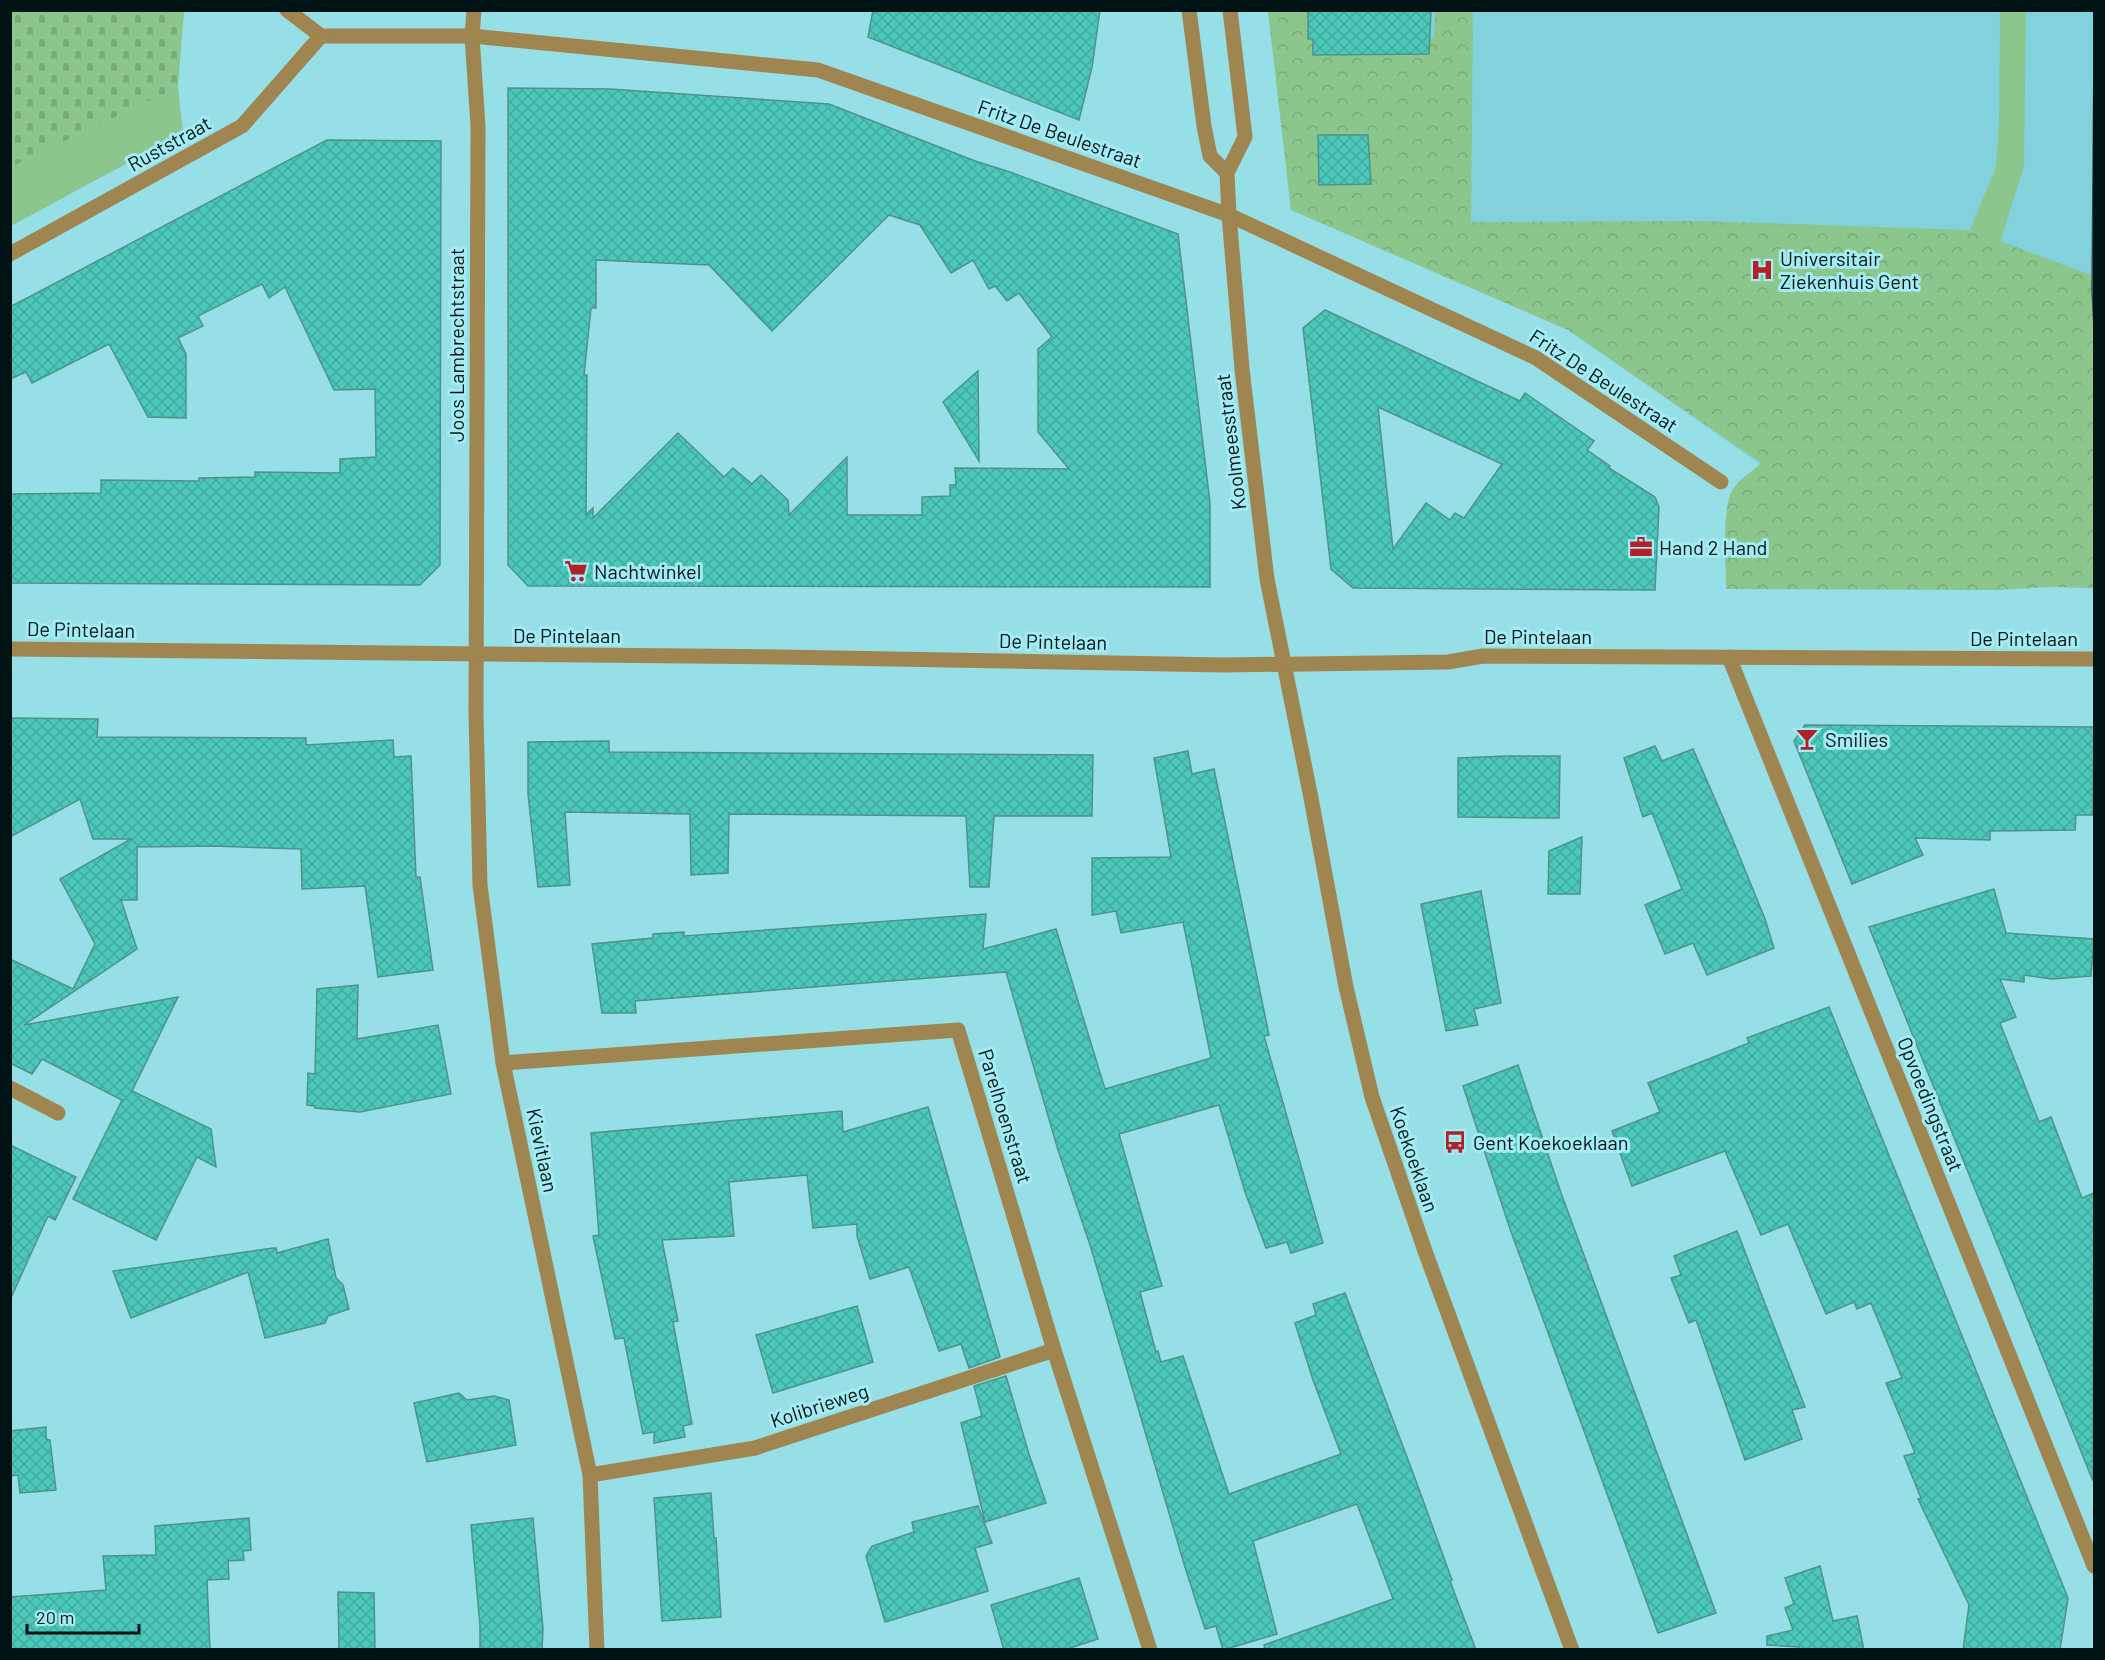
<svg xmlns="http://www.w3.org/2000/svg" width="2105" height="1660" font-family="Barlow,sans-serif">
  <defs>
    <pattern id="cemetery-stones" width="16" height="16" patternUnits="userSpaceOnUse" patternTransform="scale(1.5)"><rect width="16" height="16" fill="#8bc78d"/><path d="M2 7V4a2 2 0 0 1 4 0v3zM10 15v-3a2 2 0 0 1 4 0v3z" fill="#76aa79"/></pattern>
    <pattern id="park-crowns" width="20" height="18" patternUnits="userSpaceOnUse" patternTransform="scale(1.5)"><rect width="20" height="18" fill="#8bc78d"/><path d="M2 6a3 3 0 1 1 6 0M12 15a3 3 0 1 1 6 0" fill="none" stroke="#76aa79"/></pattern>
    <pattern id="building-cross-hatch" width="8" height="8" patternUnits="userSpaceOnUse" patternTransform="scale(1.5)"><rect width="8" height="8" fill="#4cc8ba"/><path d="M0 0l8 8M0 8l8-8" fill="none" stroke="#41ab9f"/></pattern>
  </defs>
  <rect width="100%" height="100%" fill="#96dfe7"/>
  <polygon fill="#81d2dc" points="1268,11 2094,11 2094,588 2053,587 1996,590 1940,590 1568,330 1291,210"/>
  <g fill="#8bc78d">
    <polygon points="2000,11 2026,11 2024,166 2000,243 1970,230 1996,167 1999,123"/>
    <polygon points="178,87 183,133 11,226 11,167"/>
  </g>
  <polygon fill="url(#cemetery-stones)" points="11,10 184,11 178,87 11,167"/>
  <path fill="url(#park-crowns)" d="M 1268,11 L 1313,11 L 1308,12 L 1308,38 L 1313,39 L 1313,55 L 1429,54 L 1430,38 L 1434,38 L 1435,11 L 1473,11 L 1471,222 L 1703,221 L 1970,230 L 2094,276 L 2094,588 L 2052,587 L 1996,590 L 1726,589 C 1726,565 1721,508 1733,489 C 1740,478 1752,472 1761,463 L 1568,330 L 1291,210 Z"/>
  <g fill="url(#building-cross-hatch)" stroke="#4d938b" stroke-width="1.5" fill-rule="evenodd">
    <polygon points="873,10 1100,10 1092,67 1079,120 868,37"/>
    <polygon points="1326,10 1431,10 1429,54 1313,55 1313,39 1308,39 1308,11"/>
    <path d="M 508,88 L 610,89 L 829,104 L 975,161 L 1010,172 L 1178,234 L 1210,503 L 1210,587 L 528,586 L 508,565 ZM 889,215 L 920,225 L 951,273 L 973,260 L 989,289 L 995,286 L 1007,301 L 1019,293 L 1052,337 L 1038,349 L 1038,432 L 1069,469 L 955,468 L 956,485 L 950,485 L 950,496 L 922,497 L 922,515 L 847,515 L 847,457 L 789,515 L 788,500 L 761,475 L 752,484 L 733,468 L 724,477 L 678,433 L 593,518 L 593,508 L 586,515 L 587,375 L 584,375 L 591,308 L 596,308 L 596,260 L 709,265 L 772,331 Z"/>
    <polygon points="1318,135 1368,135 1371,184 1319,185"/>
    <polygon points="327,140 441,141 440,565 420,585 10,583 10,494 101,493 101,480 199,481 199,478 255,477 255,472 340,473 340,459 376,457 375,389 334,390 285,287 269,298 262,284 198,316 203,326 178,338 186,354 186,418 148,417 109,344 32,383 26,372 10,379 10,307"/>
    <path d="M 1325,310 L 1520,401 L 1525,393 L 1594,441 L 1587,450 L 1610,466 L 1609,468 L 1655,497 L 1659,507 L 1655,590 L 1353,588 L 1331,569 L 1303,328 ZM 1378,407 L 1502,464 L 1464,518 L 1455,513 L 1450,520 L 1426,503 L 1393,549 Z"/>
    <polygon points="978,371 979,461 943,402"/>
    <polygon points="10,718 98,719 97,737 306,738 306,745 393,740 394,757 411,756 416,877 420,877 433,970 378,977 365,886 302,889 301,849 214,846 137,847 137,900 121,900 137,949 24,1025 178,997 132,1091 211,1129 216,1167 197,1157 156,1240 73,1199 122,1100 42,1059 32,1074 10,1063 10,959 73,989 95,944 60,879 131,839 93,839 80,799 10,837"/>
    <polygon points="1805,725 2094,727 2093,815 2076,815 2075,830 1990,831 1990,840 1915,838 1923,855 1852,884 1794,741"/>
    <polygon points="609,741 609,752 1093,755 1092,816 994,816 989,887 970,887 966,816 729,814 728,873 691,875 690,814 565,812 570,885 538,887 528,794 528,742"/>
    <polygon points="1655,746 1662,761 1693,749 1732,838 1765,919 1774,948 1707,975 1693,943 1665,954 1645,905 1682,889 1652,813 1643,817 1624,758"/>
    <polygon points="1188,751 1192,774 1214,769 1269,1035 1264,1036 1323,1243 1291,1253 1287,1242 1266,1248 1245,1192 1219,1105 1119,1134 1162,1286 1140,1292 1156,1352 1158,1351 1161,1362 1183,1356 1229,1494 1341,1454 1313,1380 1295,1323 1316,1315 1313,1304 1345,1293 1416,1481 1452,1580 1450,1581 1476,1650 1265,1650 1264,1645 1393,1599 1357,1504 1253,1541 1277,1634 1223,1650 1216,1626 1205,1629 1184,1564 1091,1248 1058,1150 1006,972 635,1001 636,1013 602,1013 592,944 653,938 653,934 684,932 684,936 986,914 983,949 1056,929 1105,1089 1211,1058 1183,922 1121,933 1116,911 1092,915 1092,858 1171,857 1154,758"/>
    <polygon points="1509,756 1560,756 1559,818 1458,817 1458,758"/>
    <polygon points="1582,837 1580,894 1548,894 1549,851"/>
    <polygon points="1994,889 2006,933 2094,939 2091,976 2052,979 2024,975 2024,982 2000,979 2016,1017 2000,1023 2039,1122 2051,1117 2082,1198 2094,1193 2093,1481 1869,927"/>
    <polygon points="1481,891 1501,1003 1474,1009 1478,1025 1446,1031 1421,904"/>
    <polygon points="358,985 357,1039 438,1025 451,1094 360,1112 315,1108 315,1106 307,1105 308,1073 315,1074 317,989"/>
    <polygon points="1829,1007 2068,1598 2060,1650 1963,1650 1969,1605 1918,1499 1921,1498 1904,1456 1915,1453 1886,1383 1902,1378 1871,1303 1857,1309 1854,1302 1826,1314 1788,1224 1761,1235 1725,1151 1632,1186 1612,1131 1660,1112 1648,1083 1749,1043 1747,1038"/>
    <polygon points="1518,1065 1561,1193 1716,1613 1658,1633 1510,1229 1463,1086"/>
    <polygon points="928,1107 1000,1357 969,1368 961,1344 939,1351 909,1267 870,1279 857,1236 857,1224 813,1228 807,1175 729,1182 734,1236 662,1240 678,1321 673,1322 692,1424 683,1426 685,1437 654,1443 654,1432 643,1434 624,1338 615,1339 593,1236 599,1235 591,1133 842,1111 843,1132"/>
    <polygon points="10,1145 76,1177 55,1220 48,1216 10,1300"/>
    <polygon points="1737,1231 1805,1407 1792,1410 1802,1439 1745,1460 1696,1320 1689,1323 1671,1278 1681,1275 1674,1256"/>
    <polygon points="328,1239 336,1278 343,1285 349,1309 328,1316 325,1323 265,1338 248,1272 131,1318 113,1271 273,1248 276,1248 277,1253"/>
    <polygon points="857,1306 873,1362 773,1393 756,1335"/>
    <polygon points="1006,1376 1029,1454 1046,1503 985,1522 961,1423 982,1416 974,1386"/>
    <polygon points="459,1393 467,1400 494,1396 509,1400 516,1445 427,1462 414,1403"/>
    <polygon points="46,1427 46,1439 50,1440 56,1490 20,1493 18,1475 10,1476 10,1431"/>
    <polygon points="711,1493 714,1538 716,1538 721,1617 662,1621 654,1498"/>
    <polygon points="978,1506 992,1543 975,1548 988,1591 885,1622 866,1556 872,1546 914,1532 912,1522"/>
    <polygon points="249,1518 251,1550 243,1551 244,1560 228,1561 229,1579 207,1580 210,1650 10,1650 10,1597 106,1590 103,1556 156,1555 155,1526"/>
    <polygon points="533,1518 543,1629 542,1650 480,1650 480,1626 471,1525"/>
    <polygon points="1820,1566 1833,1621 1857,1616 1864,1650 1800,1650 1799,1647 1767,1645 1767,1636 1793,1630 1785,1608 1794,1604 1785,1578"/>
    <polygon points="1079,1578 1098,1639 1064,1650 1004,1650 991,1605"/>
    <polygon points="338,1592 374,1593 375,1650 339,1650"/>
  </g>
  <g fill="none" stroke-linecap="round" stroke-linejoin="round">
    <g stroke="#9f8651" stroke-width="15">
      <polyline points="287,10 321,36"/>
      <polyline points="474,10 472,36 478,126 476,713 480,885 503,1063 590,1475 597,1650"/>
      <polyline points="321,36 472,36 818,70 1229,215 1536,358 1721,482"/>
      <polyline points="10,254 242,126 321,36"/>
      <polyline points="1729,657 2094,1566"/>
      <polyline points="503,1063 958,1030 1054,1350 1150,1650"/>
      <polyline points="10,1088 58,1113"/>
      <polyline points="590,1475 755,1448 1054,1350"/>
    </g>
    <g stroke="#9f8651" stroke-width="15">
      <polyline points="1189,10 1204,126 1210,156 1227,173"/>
      <polyline points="1230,10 1245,137 1227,173 1229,215 1242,369 1267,579 1311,798 1346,987 1372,1097 1425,1251 1572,1650"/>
      <polyline points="10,649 782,657 1224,665 1448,662 1483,656 2094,659"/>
    </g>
    <polyline stroke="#294a4e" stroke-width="1.5" points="2094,55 2092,291 2094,328"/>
  </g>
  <defs>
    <g id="hospital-bare" transform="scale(1.8)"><path d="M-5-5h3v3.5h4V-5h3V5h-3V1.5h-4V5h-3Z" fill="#b22127" stroke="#a3ecf4" stroke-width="2.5" paint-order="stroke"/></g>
    <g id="office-bare" transform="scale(1.8)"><path d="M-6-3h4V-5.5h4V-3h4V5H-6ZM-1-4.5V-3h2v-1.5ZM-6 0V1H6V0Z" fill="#b22127" stroke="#a3ecf4" stroke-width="2.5" paint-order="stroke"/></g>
    <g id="supermarket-bare" transform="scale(1.8)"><path d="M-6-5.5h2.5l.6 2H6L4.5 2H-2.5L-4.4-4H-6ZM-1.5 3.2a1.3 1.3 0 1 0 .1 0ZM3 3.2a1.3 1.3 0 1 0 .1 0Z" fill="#b22127" stroke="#a3ecf4" stroke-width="2.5" paint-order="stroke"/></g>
    <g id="bar-bare" transform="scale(1.8)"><path d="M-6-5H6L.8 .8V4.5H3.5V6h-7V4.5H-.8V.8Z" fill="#b22127" stroke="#a3ecf4" stroke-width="2.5" paint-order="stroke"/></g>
    <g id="bus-bare" transform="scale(1.8)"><path d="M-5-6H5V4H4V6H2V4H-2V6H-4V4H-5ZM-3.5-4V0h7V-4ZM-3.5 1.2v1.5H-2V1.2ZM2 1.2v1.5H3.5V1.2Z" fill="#b22127" stroke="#a3ecf4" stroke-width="2.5" paint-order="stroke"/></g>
  </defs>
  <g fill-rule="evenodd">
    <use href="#hospital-bare" x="1762" y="270"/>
    <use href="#office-bare" x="1641" y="547"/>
    <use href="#supermarket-bare" x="576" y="571"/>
    <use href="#bar-bare" x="1807" y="739"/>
    <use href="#bus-bare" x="1455" y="1142"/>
  </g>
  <g text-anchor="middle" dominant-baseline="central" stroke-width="6" stroke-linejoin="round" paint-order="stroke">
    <g font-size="20" fill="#001315" stroke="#a3ecf4">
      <text transform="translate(1060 133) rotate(19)">Fritz De Beulestraat</text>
      <text transform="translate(169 143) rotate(-29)">Ruststraat</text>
      <text transform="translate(456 345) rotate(-90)">Joos Lambrechtstraat</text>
      <text transform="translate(1604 380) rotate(33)">Fritz De Beulestraat</text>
      <text transform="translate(1230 442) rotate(-97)">Koolmeesstraat</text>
      <text transform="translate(81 629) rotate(1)">De Pintelaan</text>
      <text x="567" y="635">De Pintelaan</text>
      <text x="1538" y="636">De Pintelaan</text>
      <text x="2024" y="638">De Pintelaan</text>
      <text transform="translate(1053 641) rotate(1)">De Pintelaan</text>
      <text transform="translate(1931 1104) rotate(68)">Opvoedingstraat</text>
      <text transform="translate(1006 1116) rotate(73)">Parelhoenstraat</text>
      <text transform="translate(543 1150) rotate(78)">Kievitlaan</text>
      <text transform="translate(1415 1159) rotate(71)">Koekoeklaan</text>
      <text transform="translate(819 1405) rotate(-18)">Kolibrieweg</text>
    </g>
    <g font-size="20" fill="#001315" stroke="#a3ecf4" text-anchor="start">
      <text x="1780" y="258">Universitair<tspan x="1780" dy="23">Ziekenhuis Gent</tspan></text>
      <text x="1659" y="547">Hand 2 Hand</text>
      <text x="594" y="571">Nachtwinkel</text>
      <text x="1825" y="739">Smilies</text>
      <text x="1473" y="1142">Gent Koekoeklaan</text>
    </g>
  </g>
  <rect width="2105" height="1660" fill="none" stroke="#001315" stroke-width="24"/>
  <path d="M27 1624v9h112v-9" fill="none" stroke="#001315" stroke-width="3"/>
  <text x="36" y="1624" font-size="18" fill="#001315" stroke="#a3ecf4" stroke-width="4.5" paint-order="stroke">20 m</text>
</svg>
